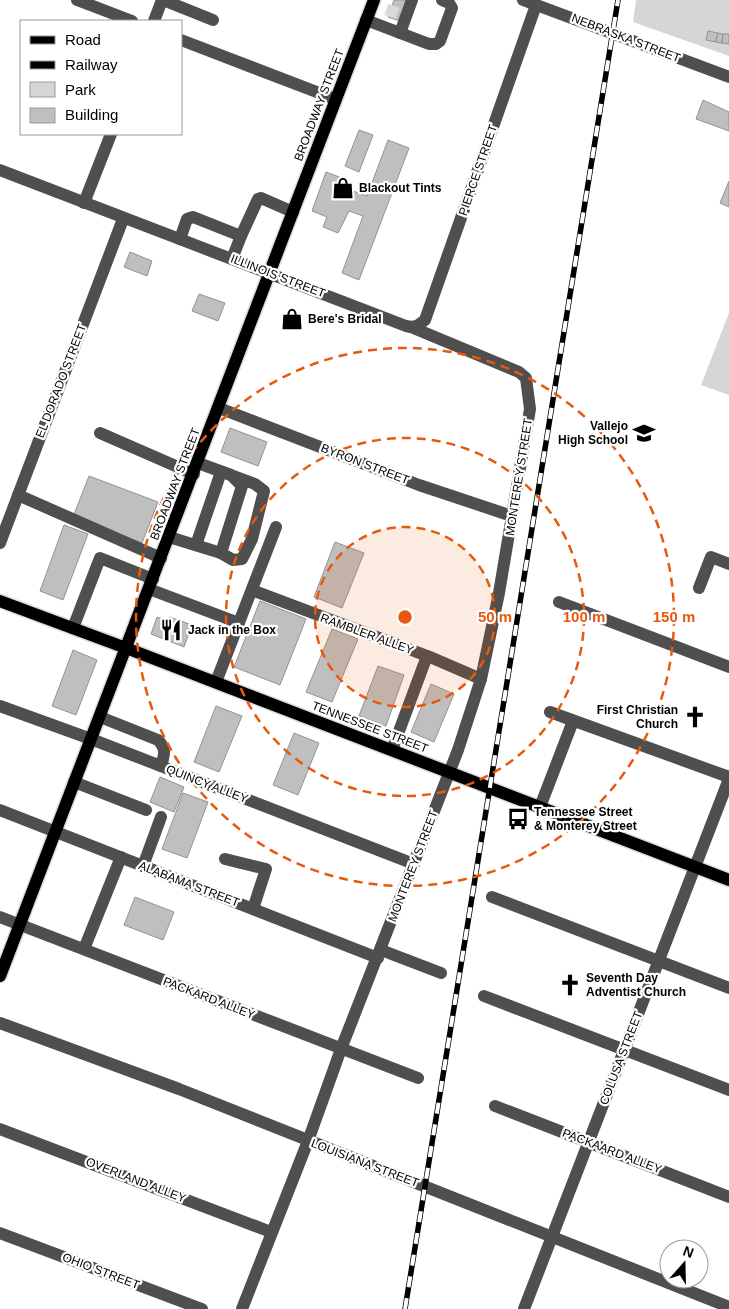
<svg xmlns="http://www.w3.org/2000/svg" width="729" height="1309" font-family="Helvetica,sans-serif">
  <rect width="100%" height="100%" fill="#fff"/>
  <g fill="#d6d6d6">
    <polygon points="636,0 729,0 729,56 633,22"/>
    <polygon points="729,313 729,395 701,385"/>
  </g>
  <g fill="#bfbfbf" stroke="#939393">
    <polygon points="394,0 408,0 400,21 388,17"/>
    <polygon points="708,31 718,33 716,42 706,40"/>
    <polygon points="718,33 723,34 722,43 716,42"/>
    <polygon points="723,34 729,34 729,44 722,43"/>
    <polygon points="703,100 729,112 729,131 696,119"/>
    <polygon points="359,130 373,135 359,172 345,166"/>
    <polygon points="388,140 409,148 359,280 342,273 363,216 349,211 338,233 323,227 327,217 312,211 326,172 342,178 340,182 347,184 345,188 367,196"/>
    <polygon points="729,181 729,207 720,203"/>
    <polygon points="130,252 152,261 147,276 124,267"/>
    <polygon points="199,294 225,303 218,321 192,311"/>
    <polygon points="230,428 267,442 258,466 221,452"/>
    <polygon points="89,476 158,502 142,543 73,517"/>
    <polygon points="64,525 88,534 63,600 40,591"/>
    <polygon points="335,542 364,553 342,608 314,597"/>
    <polygon points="260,601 306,619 280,685 234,667"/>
    <polygon points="157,617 169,621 170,617 192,625 184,647 151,634"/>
    <polygon points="332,629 358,639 332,702 306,692"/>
    <polygon points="73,650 97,660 76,715 52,706"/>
    <polygon points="378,666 404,675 386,726 359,716"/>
    <polygon points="431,684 454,694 434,742 411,732"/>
    <polygon points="216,706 242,716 219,772 194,762"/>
    <polygon points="294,733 319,743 298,795 273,785"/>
    <polygon points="160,777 184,787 174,812 150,802"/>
    <polygon points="183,793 208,802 187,858 162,849"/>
    <polygon points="135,897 174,912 163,940 124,925"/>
  </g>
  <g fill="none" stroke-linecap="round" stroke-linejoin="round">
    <polyline stroke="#d9d9d9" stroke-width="12" stroke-dasharray="12 6" stroke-linecap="butt" points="390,17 396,0"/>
    <g stroke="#dbdbdb" stroke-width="15">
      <g id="major">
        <polyline points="0,601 126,648 729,880"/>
        <polyline points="0,976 374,0"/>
      </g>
    </g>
    <g stroke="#4f4f4f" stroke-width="12">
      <polyline points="77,0 132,21"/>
      <polyline points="163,0 213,20"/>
      <polyline points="523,0 729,77"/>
      <polyline points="366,20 429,44 436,44 440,41 452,8 449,3 442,0"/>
      <polyline points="154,21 162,0"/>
      <polyline points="400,33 412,0"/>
      <polyline points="181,40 335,99"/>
      <path d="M 0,170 C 135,223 271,273 406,326 L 411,327 L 519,372 L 526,378 L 530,409 L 499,593 L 481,679 L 458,750 L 341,1049 L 308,1141 L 242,1309"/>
      <polyline points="84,203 111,134"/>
      <polyline points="180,239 187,219 193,217 241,236 258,199 261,198 293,212"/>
      <polyline points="232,259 241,236"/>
      <polyline points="411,327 417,326 425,320 536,5"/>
      <polyline points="219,408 419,485 512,516"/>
      <polyline points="100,433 194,474"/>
      <polyline points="198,463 231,475 242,486 221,553 233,560 242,559 252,539 264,491 255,484 231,475"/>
      <polyline points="18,495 161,558"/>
      <polyline points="169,537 221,553"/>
      <polyline points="0,543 123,219"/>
      <polyline points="196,545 221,472"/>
      <polyline points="699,588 711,557 729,564"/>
      <polyline points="149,589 239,623"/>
      <polyline points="252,590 430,657 481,679"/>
      <polyline points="559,602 729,667"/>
      <polyline points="73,628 100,558 153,579"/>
      <polyline points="216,682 276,527"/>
      <polyline points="0,706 91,739 414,864"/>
      <polyline points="550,712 729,777"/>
      <path d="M 100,717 L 158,740 C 167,749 164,756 161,766"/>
      <polyline points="392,750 427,656"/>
      <polyline points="74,782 146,810"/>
      <polyline points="540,807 573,721"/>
      <polyline points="0,810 378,958"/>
      <polyline points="225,859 266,869 253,909"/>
      <polyline points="143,866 161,817"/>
      <polyline points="492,897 729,988"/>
      <polyline points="0,917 418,1078"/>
      <polyline points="84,949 121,857"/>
      <polyline points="381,950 441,973"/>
      <polyline points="484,996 729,1090"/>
      <polyline points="0,1023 179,1089 729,1307"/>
      <polyline points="495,1106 729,1197"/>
      <polyline points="0,1129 271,1232"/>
      <polyline points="0,1233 202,1309"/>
      <polyline points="524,1309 729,779"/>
    </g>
    <use href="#major" stroke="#000" stroke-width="12"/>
    <g stroke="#000" stroke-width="5.5">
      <polyline id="rail" points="405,1309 618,0"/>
    </g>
    <use href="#rail" stroke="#fff" stroke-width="4" stroke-dasharray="11" stroke-linecap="butt"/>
  </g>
  <circle cx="405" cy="617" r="90" fill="#e8590c" fill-opacity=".12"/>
  <g fill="none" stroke="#e8590c" stroke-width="2.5" stroke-dasharray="9 6">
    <circle cx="405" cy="617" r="90"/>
    <circle cx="405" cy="617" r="179"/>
    <circle cx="405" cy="617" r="269"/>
  </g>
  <defs>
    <g id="shop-bare" transform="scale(1.725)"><path d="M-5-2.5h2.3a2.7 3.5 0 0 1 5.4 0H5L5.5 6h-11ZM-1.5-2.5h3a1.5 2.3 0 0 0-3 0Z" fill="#000" stroke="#fff" stroke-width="2.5" paint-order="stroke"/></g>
    <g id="school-bare" transform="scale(1.725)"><path d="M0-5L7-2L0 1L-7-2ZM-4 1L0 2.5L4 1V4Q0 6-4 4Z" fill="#000" stroke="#fff" stroke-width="2.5" paint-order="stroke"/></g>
    <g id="restaurant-bare" transform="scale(1.725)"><path d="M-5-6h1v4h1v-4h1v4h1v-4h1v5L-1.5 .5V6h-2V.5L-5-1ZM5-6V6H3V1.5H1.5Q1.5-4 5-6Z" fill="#000" stroke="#fff" stroke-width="2.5" paint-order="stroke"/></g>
    <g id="church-bare" transform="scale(1.725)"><path d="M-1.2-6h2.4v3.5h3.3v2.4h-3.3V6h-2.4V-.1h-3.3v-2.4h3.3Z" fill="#000" stroke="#fff" stroke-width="2.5" paint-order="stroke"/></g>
    <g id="bus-bare" transform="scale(1.725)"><path d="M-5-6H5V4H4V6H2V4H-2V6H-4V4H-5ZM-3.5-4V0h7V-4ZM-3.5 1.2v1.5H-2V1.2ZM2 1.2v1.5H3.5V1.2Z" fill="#000" stroke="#fff" stroke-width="2.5" paint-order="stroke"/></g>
  </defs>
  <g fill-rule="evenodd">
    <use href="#shop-bare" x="343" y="188"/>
    <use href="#shop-bare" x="292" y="319"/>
    <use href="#school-bare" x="644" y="433"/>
    <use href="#restaurant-bare" x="171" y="630"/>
    <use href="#church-bare" x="695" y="717"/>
    <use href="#bus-bare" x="518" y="819"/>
    <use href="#church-bare" x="570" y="985"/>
  </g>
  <g text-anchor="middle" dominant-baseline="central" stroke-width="4.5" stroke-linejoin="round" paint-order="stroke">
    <g font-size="12" fill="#000" stroke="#fff">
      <text transform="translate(626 38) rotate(21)">NEBRASKA STREET</text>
      <text transform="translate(319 105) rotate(-69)">BROADWAY STREET</text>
      <text transform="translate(478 170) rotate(-71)">PIERCE STREET</text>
      <text transform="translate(278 276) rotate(21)">ILLINOIS STREET</text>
      <text transform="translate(61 381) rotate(-69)">EL DORADO STREET</text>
      <text transform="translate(365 464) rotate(21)">BYRON STREET</text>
      <text transform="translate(519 477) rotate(-81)">MONTEREY STREET</text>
      <text transform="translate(175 484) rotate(-69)">BROADWAY STREET</text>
      <text transform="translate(367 634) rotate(20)">RAMBLER ALLEY</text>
      <text transform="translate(370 727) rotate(21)">TENNESSEE STREET</text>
      <text transform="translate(207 784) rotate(21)">QUINCY ALLEY</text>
      <text transform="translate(413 866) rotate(-69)">MONTEREY STREET</text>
      <text transform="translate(189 884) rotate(21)">ALABAMA STREET</text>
      <text transform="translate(209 998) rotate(21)">PACKARD ALLEY</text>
      <text transform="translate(621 1058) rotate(-69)">COLUSA STREET</text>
      <text transform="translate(612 1151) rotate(21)">PACKAARD ALLEY</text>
      <text transform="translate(365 1163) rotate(21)">LOUISIANA STREET</text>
      <text transform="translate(136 1180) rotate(21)">OVERLAND ALLEY</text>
      <text transform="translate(101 1271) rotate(21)">OHIO STREET</text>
    </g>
    <g font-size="12" font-weight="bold" fill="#000" stroke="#fff" text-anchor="start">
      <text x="359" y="188">Blackout Tints</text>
      <text x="308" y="319">Bere's Bridal</text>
      <text x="628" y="426" text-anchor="end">Vallejo<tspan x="628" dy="14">High School</tspan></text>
      <text x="188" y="630">Jack in the Box</text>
      <text x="678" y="710" text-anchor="end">First Christian<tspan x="678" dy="14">Church</tspan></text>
      <text x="534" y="812">Tennessee Street<tspan x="534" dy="14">&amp; Monterey Street</tspan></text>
      <text x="586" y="978">Seventh Day<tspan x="586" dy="14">Adventist Church</tspan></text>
    </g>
  </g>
  <circle cx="405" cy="617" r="8" fill="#e8590c" stroke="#fff" stroke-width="2.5"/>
  <g font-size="15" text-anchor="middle" font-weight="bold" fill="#e8590c" stroke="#fff" stroke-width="4.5" stroke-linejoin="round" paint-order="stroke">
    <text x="495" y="622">50 m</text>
    <text x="584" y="622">100 m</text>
    <text x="674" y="622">150 m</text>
  </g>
  <rect x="20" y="20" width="162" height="115" fill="#ffffff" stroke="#999999"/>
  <rect x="30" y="36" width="25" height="8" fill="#000000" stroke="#999999"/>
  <text x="65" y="45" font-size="15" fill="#000000">Road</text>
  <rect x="30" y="61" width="25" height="8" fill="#000000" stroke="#999999"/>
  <text x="65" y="70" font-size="15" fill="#000000">Railway</text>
  <rect x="30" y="82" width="25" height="15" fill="#d6d6d6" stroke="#999999"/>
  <text x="65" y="95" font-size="15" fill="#000000">Park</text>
  <rect x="30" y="108" width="25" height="15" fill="#bfbfbf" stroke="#999999"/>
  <text x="65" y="120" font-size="15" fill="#000000">Building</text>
  <g transform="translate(684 1264) rotate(20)"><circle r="24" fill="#ffffff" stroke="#999999"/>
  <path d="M0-4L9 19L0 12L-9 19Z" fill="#000000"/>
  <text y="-8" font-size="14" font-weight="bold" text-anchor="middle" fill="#000000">N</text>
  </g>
</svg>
